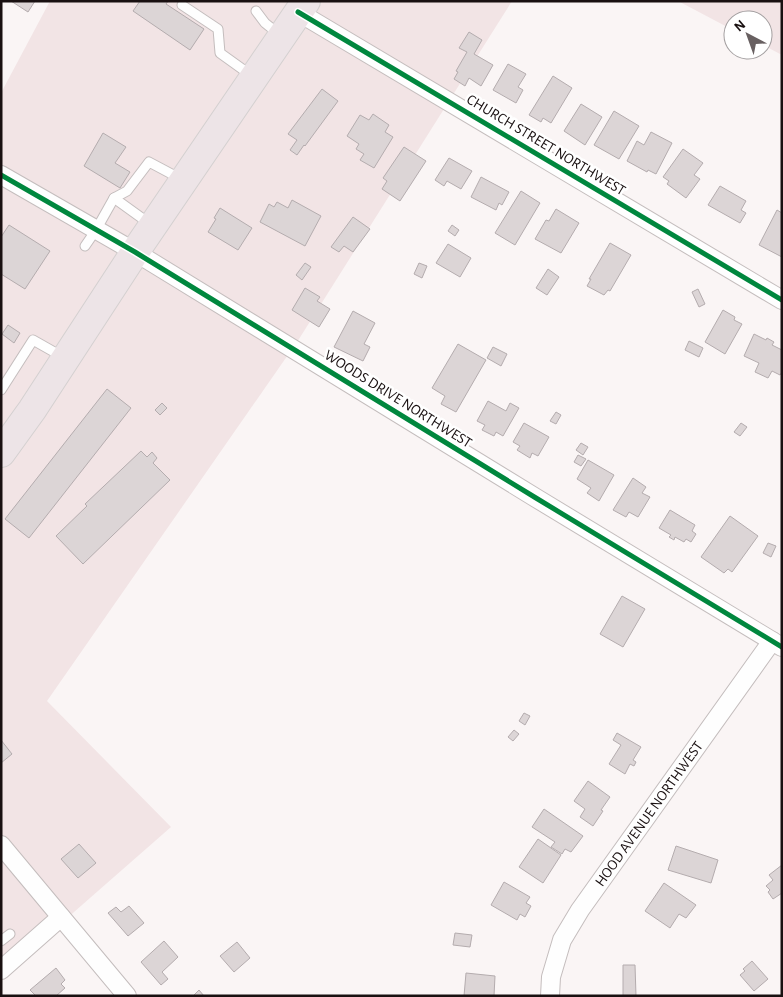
<svg xmlns="http://www.w3.org/2000/svg" width="783" height="997" font-family="'Alegreya Sans',sans-serif">
  <rect width="100%" height="100%" fill="#faf5f5"/>
  <g fill="#f2e4e5">
    <polygon points="50,1 512,1 299,339 47,701 171,827 1,976 1,93"/>
    <polygon points="678,1 782,1 782,55 763,45 763,20 733,20 733,30"/>
  </g>
  <g fill="#dcd5d6" stroke="#b4acae">
    <polygon points="11,1 35,1 28,12"/>
    <polygon points="140,1 168,1 166,4 204,29 190,50 133,11"/>
    <polygon points="469,32 482,40 474,54 493,65 481,86 469,78 465,86 454,79 458,72 456,71 467,52 459,48"/>
    <polygon points="508,64 526,74 518,87 523,90 516,103 493,90"/>
    <polygon points="553,76 572,88 551,123 543,118 541,122 529,115"/>
    <polygon points="322,89 338,101 305,146 304,145 297,155 290,150 297,140 288,134"/>
    <polygon points="581,104 602,117 585,145 564,131"/>
    <polygon points="614,111 639,126 619,159 594,145"/>
    <polygon points="373,114 389,125 385,132 393,137 374,168 360,160 364,154 356,149 359,144 347,136 360,115 369,120"/>
    <polygon points="651,132 672,143 656,174 648,170 647,172 627,161 637,141 644,145"/>
    <polygon points="103,133 126,147 115,163 130,172 120,188 84,166"/>
    <polygon points="404,147 426,161 400,201 382,189 387,181 383,178"/>
    <polygon points="683,149 703,163 694,175 700,179 686,198 667,184 669,181 663,177"/>
    <polygon points="449,158 472,171 461,189 447,181 444,186 435,180"/>
    <polygon points="481,177 509,192 502,205 499,203 496,210 471,197"/>
    <polygon points="720,186 746,201 741,210 746,213 740,223 708,205"/>
    <polygon points="521,191 540,203 515,245 495,233"/>
    <polygon points="292,200 321,216 305,246 260,222 269,204 274,207 277,202 288,208"/>
    <polygon points="220,208 252,228 238,250 208,232 216,219 214,218"/>
    <polygon points="556,209 579,223 561,253 535,239 546,220 549,221"/>
    <polygon points="777,210 782,213 782,257 759,245"/>
    <polygon points="353,217 370,229 353,252 344,246 339,252 331,247"/>
    <polygon points="9,225 50,251 25,289 1,274 1,237"/>
    <polygon points="452,225 459,230 455,236 448,231"/>
    <polygon points="610,243 631,255 610,291 608,290 604,295 587,286 591,279 589,279"/>
    <polygon points="448,244 471,258 460,277 436,263"/>
    <polygon points="305,263 311,267 302,280 296,275"/>
    <polygon points="419,263 427,266 422,278 414,274"/>
    <polygon points="548,269 559,277 547,295 536,288"/>
    <polygon points="305,288 320,297 317,301 330,309 319,327 292,310"/>
    <polygon points="698,289 705,304 699,307 692,292"/>
    <polygon points="723,310 735,317 734,320 742,324 725,354 705,342"/>
    <polygon points="353,311 375,323 364,344 370,347 363,361 334,347"/>
    <polygon points="8,325 20,333 14,343 2,334"/>
    <polygon points="754,334 766,340 767,338 774,342 772,345 782,350 782,372 780,375 772,371 768,378 755,372 759,363 744,356"/>
    <polygon points="689,341 703,348 699,357 685,350"/>
    <polygon points="458,344 486,360 456,412 441,404 445,396 432,388"/>
    <polygon points="493,347 507,354 501,366 487,358"/>
    <polygon points="107,389 131,408 29,538 5,519"/>
    <polygon points="488,401 506,411 510,403 519,408 503,436 496,432 494,436 482,430 485,425 477,421"/>
    <polygon points="162,403 167,408 160,415 155,410"/>
    <polygon points="556,412 561,415 556,424 550,421"/>
    <polygon points="524,423 549,437 538,456 532,453 530,458 517,450 520,446 513,442"/>
    <polygon points="741,423 747,427 740,436 734,432"/>
    <polygon points="581,443 588,447 583,455 576,450"/>
    <polygon points="141,451 147,457 152,452 157,458 153,463 170,480 83,564 56,536 87,506 85,504"/>
    <polygon points="578,455 586,459 581,466 574,462"/>
    <polygon points="588,460 614,475 599,501 587,493 591,488 577,479"/>
    <polygon points="633,478 646,487 642,493 650,497 638,517 629,512 626,517 613,510"/>
    <polygon points="670,510 695,525 692,531 696,534 691,542 686,539 684,542 675,537 674,540 669,537 671,535 659,528"/>
    <polygon points="730,516 758,536 732,572 728,569 724,573 701,557"/>
    <polygon points="768,543 776,546 771,557 763,553"/>
    <polygon points="622,596 645,609 623,647 600,634"/>
    <polygon points="524,713 530,716 525,725 519,721"/>
    <polygon points="514,730 519,734 513,741 508,737"/>
    <polygon points="617,733 641,747 633,760 636,762 634,766 630,764 625,774 609,764 621,745 613,740"/>
    <polygon points="1,740 12,754 1,763"/>
    <polygon points="588,781 610,797 601,810 603,811 593,826 580,817 585,809 574,801"/>
    <polygon points="544,809 583,836 571,852 565,849 562,854 551,847 555,842 532,827"/>
    <polygon points="538,839 561,855 543,883 519,867"/>
    <polygon points="79,844 96,863 78,878 61,859"/>
    <polygon points="676,846 718,860 711,883 668,870"/>
    <polygon points="782,865 782,893 773,899 768,892 770,890 766,886 773,880 769,875"/>
    <polygon points="504,882 530,897 526,903 531,906 525,917 520,914 517,920 491,905"/>
    <polygon points="664,883 696,905 686,918 679,914 670,928 645,911"/>
    <polygon points="129,906 144,923 128,936 108,913 116,907 121,912"/>
    <polygon points="455,933 472,935 470,947 453,945"/>
    <polygon points="164,941 178,957 162,972 168,979 161,985 141,962"/>
    <polygon points="237,942 250,958 234,972 220,956"/>
    <polygon points="752,961 768,979 754,991 740,975 745,971 743,969"/>
    <polygon points="623,965 635,965 636,996 623,996"/>
    <polygon points="56,968 65,980 61,984 65,988 56,996 36,996 30,990"/>
    <polygon points="466,973 495,976 494,996 464,996"/>
    <polygon points="199,990 204,996 193,996"/>
  </g>
  <g fill="none" stroke-linecap="round" stroke-linejoin="round">
    <g stroke="#c4bdbd" stroke-width="11">
      <g id="lane">
        <polyline points="182,5 218,29 220,53 252,76"/>
        <polyline points="256,11 265,23 280,35"/>
        <polyline points="114,198 150,224"/>
        <polyline points="85,246 96,230 114,198 127,191 149,162 181,179"/>
        <polyline points="1,390 33,340 63,357"/>
        <polyline points="1,941 10,934"/>
      </g>
    </g>
    <g stroke="#c4bdbd" stroke-width="20">
      <g id="street">
        <polyline points="298,12 782,300"/>
        <polyline points="1,175 135,252 536,498 782,647"/>
        <polyline points="1,845 127,996"/>
        <polyline points="1,970 61,917"/>
        <path id="s1" d="M 550,996 L 551,977 L 562,940 L 580,910 L 772,641"/>
      </g>
    </g>
    <g stroke="#d4d0d0" stroke-width="30">
      <polyline id="primary" points="1,453 32,410 135,252 306,1"/>
    </g>
    <use href="#lane" stroke="#fefefe" stroke-width="9"/>
    <use href="#street" stroke="#fefefe" stroke-width="18"/>
    <use href="#primary" stroke="#ede4e7" stroke-width="28"/>
    <g stroke="#fff" stroke-width="8">
      <g id="cycleway">
        <polyline points="298,12 782,300"/>
        <polyline points="1,175 135,252 536,498 782,647"/>
      </g>
    </g>
    <use href="#cycleway" stroke="#00873e" stroke-width="5"/>
  </g>
  <g text-anchor="middle" dominant-baseline="central" stroke-width="5" stroke-linejoin="round" paint-order="stroke">
    <g font-size="15" fill="#191011" stroke="#fff">
      <text transform="translate(546 145) rotate(31)">CHURCH STREET NORTHWEST</text>
      <text transform="translate(398 399) rotate(32)">WOODS DRIVE NORTHWEST</text>
      <text stroke="none"><textPath href="#s1" startOffset="211">HOOD AVENUE NORTHWEST</textPath></text>
    </g>
  </g>
  <rect width="783" height="997" fill="none" stroke="#191011" stroke-width="5"/>
  <g transform="translate(748 35) rotate(319)"><circle r="24" fill="#ffffff" stroke="#a39fa0"/>
  <path d="M0-4L9 19L0 12L-9 19Z" fill="#686061"/>
  <text y="-8" font-size="14" font-weight="bold" text-anchor="middle" fill="#191011">N</text>
  </g>
</svg>
